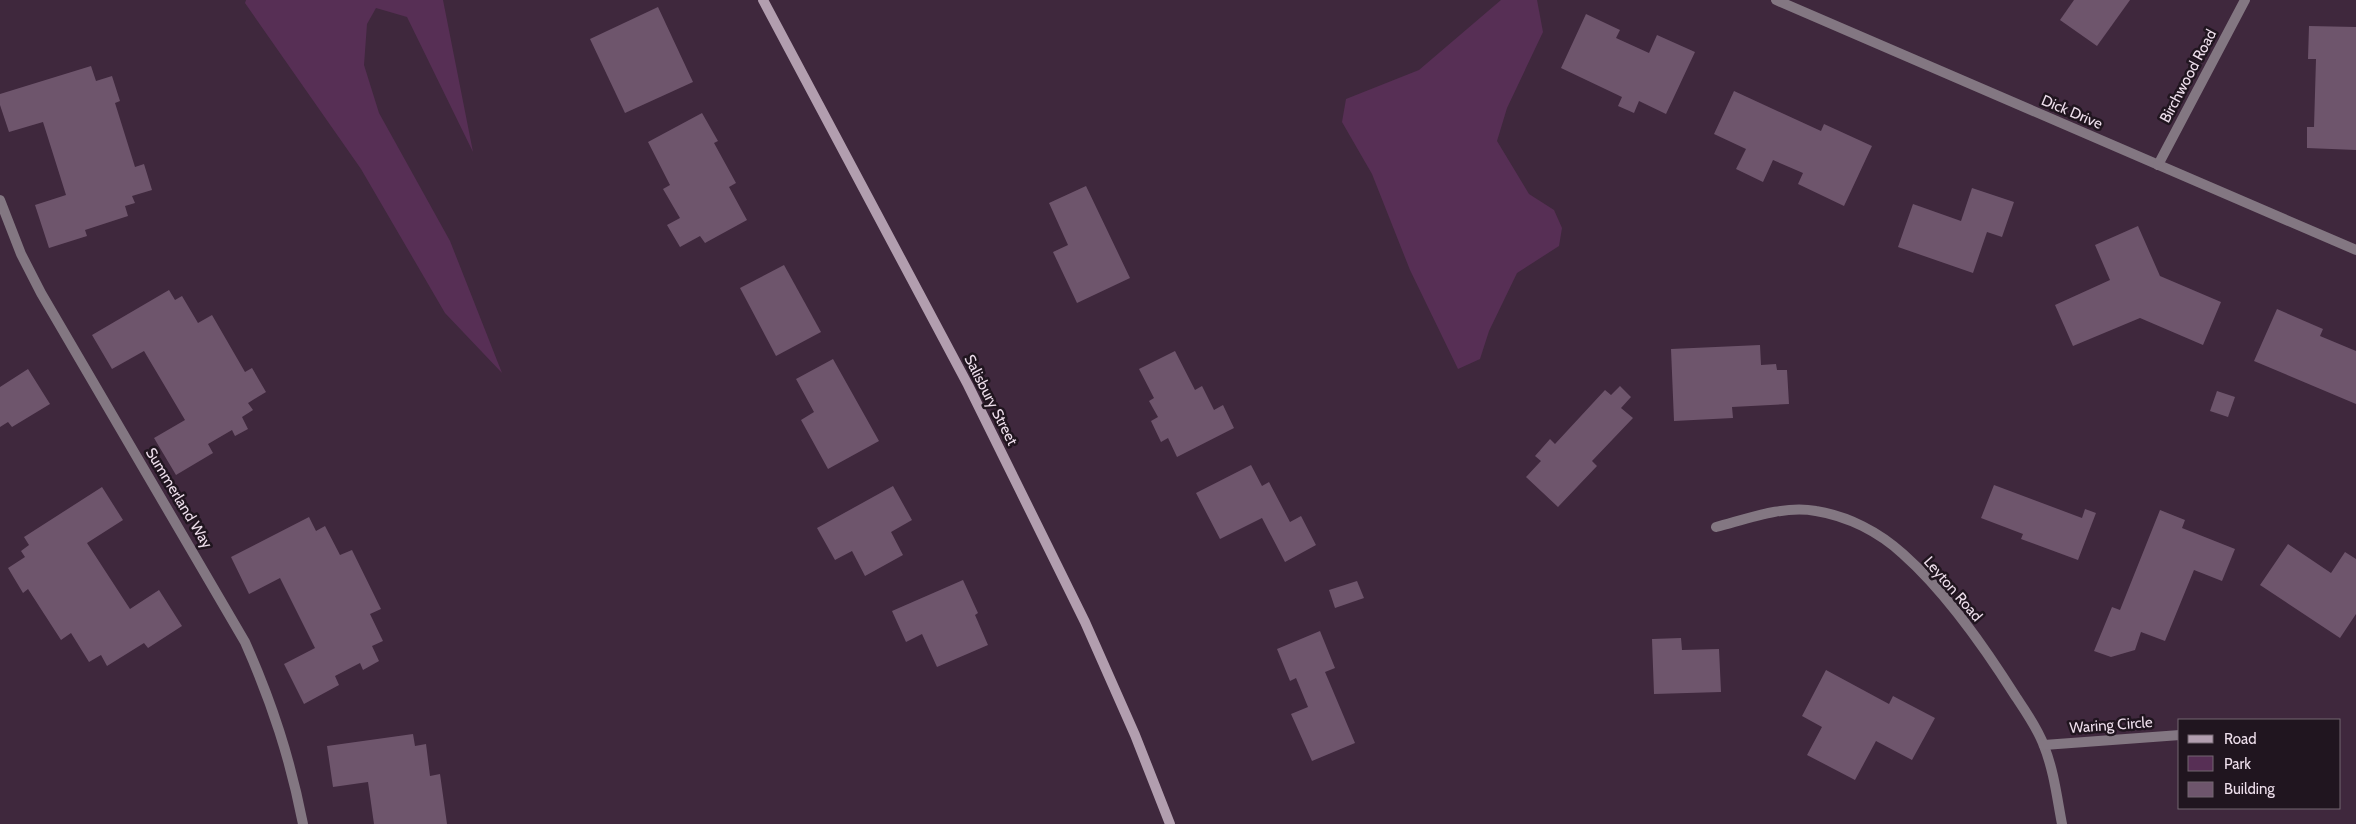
<svg xmlns="http://www.w3.org/2000/svg" width="2356" height="824" font-family="Cabin,sans-serif">
  <rect width="100%" height="100%" fill="#3f283d"/>
  <g fill="#572f55">
    <polygon points="246,0 443,0 473,152 407,17 376,8 367,24 364,65 379,113 450,241 502,373 445,313 361,169 245,3"/>
    <polygon points="1501,0 1537,0 1543,32 1507,108 1497,141 1529,194 1554,210 1562,228 1559,246 1517,273 1489,331 1480,359 1458,369 1410,270 1372,174 1342,122 1346,99 1419,70"/>
  </g>
  <g fill="#6e556c">
    <polygon points="2074,0 2130,0 2097,46 2060,20"/>
    <polygon points="658,7 693,82 625,113 590,39"/>
    <polygon points="1586,14 1620,30 1616,38 1649,53 1657,35 1695,52 1666,114 1639,101 1634,113 1618,106 1622,97 1561,68"/>
    <polygon points="2309,26 2356,27 2356,150 2307,148 2307,127 2314,127 2316,59 2308,59"/>
    <polygon points="91,66 96,81 112,76 120,101 115,103 135,167 144,164 152,190 132,196 135,203 125,206 128,216 85,230 87,236 49,248 35,205 66,195 43,122 9,132 0,105 0,94"/>
    <polygon points="1734,91 1821,131 1824,124 1872,146 1844,206 1798,184 1803,173 1773,160 1763,182 1736,169 1746,149 1714,134"/>
    <polygon points="702,113 718,141 714,143 736,183 729,187 747,220 705,243 700,236 680,247 667,225 680,218 663,189 670,185 648,142"/>
    <polygon points="1086,186 1130,278 1077,303 1053,252 1068,245 1049,203"/>
    <polygon points="1972,188 2014,202 2002,237 1987,232 1973,273 1898,247 1913,204 1961,221"/>
    <polygon points="2138,226 2160,276 2221,302 2203,345 2140,318 2073,346 2055,305 2110,280 2095,245"/>
    <polygon points="784,265 821,332 776,356 740,288"/>
    <polygon points="169,290 175,300 182,296 198,323 212,315 245,372 252,368 266,392 248,403 253,410 242,417 248,429 235,436 232,430 208,444 213,453 176,475 154,438 185,420 144,351 112,369 92,335"/>
    <polygon points="2277,309 2323,329 2320,336 2356,351 2356,404 2254,361"/>
    <polygon points="1760,345 1761,365 1776,364 1777,370 1787,370 1789,404 1732,407 1733,418 1674,421 1671,349"/>
    <polygon points="1175,351 1195,390 1202,386 1214,410 1223,405 1234,428 1177,457 1168,438 1161,442 1151,421 1158,417 1149,401 1154,398 1139,369"/>
    <polygon points="833,359 879,441 828,469 801,420 814,412 796,379"/>
    <polygon points="28,369 50,404 12,427 8,422 0,427 0,387"/>
    <polygon points="1620,386 1631,397 1621,408 1633,418 1592,461 1597,466 1558,507 1526,477 1541,461 1535,456 1550,439 1555,444 1605,390 1611,395"/>
    <polygon points="2217,391 2235,397 2228,417 2210,411"/>
    <polygon points="1251,465 1262,486 1269,482 1290,522 1301,516 1316,545 1285,562 1262,518 1220,539 1196,493"/>
    <polygon points="1994,485 2082,518 2085,509 2096,513 2078,560 2021,539 2023,534 1981,518"/>
    <polygon points="893,486 912,520 891,532 903,555 865,576 852,551 835,560 817,528"/>
    <polygon points="102,487 123,520 87,543 130,609 159,590 182,626 148,648 144,643 107,666 101,655 89,662 71,633 61,640 28,589 23,593 8,568 25,557 21,551 29,545 24,537"/>
    <polygon points="2160,510 2185,520 2182,528 2235,549 2222,581 2194,570 2165,641 2141,632 2135,650 2111,657 2094,651 2112,607 2120,610"/>
    <polygon points="309,517 316,531 325,526 340,555 352,550 381,609 370,614 383,641 372,646 379,661 363,670 360,663 335,676 339,685 304,704 284,664 315,648 280,578 249,594 231,557"/>
    <polygon points="2288,544 2331,573 2345,552 2356,559 2356,614 2340,638 2260,585"/>
    <polygon points="963,580 978,613 975,615 988,645 937,667 922,634 906,642 892,611"/>
    <polygon points="1357,581 1364,598 1335,608 1329,590"/>
    <polygon points="1320,631 1335,668 1325,672 1355,743 1312,761 1291,714 1308,707 1296,678 1290,681 1277,649"/>
    <polygon points="1681,638 1682,650 1719,649 1721,692 1654,694 1652,639"/>
    <polygon points="1826,670 1889,704 1893,696 1935,718 1912,760 1876,741 1855,780 1807,755 1822,727 1802,716"/>
    <polygon points="413,734 415,746 426,744 430,776 440,774 447,824 374,824 368,782 333,787 327,746"/>
  </g>
  <g fill="none" stroke-linecap="round" stroke-linejoin="round">
    <g stroke="#837782" stroke-width="10">
      <polyline points="1776,0 2356,250"/>
      <polyline points="2158,165 2245,0"/>
      <path d="M 0,200 L 21,254 L 41,293 L 245,642 C 272,703 290,758 303,824"/>
      <path d="M 1716,527 C 1747,519 1783,505 1816,511 C 1848,516 1879,532 1903,554 C 1947,593 1985,648 2016,697 C 2026,712 2038,729 2044,746 C 2054,771 2057,798 2062,824"/>
      <polyline points="2044,745 2180,735"/>
    </g>
    <polyline stroke="#b29eaf" stroke-width="10" points="763,0 968,385 1085,622 1135,735 1170,824"/>
  </g>
  <g text-anchor="middle" dominant-baseline="central" stroke-width="5" stroke-linejoin="round" paint-order="stroke">
    <g font-size="15" fill="#eedfec" stroke="#20151f">
      <text transform="translate(2188 76) rotate(-62)">Birchwood Road</text>
      <text transform="translate(2072 112) rotate(23)">Dick Drive</text>
      <text transform="translate(991 400) rotate(63)">Salisbury Street</text>
      <text transform="translate(179 498) rotate(59)">Summerland Way</text>
      <text transform="translate(1953 589) rotate(49)">Leyton Road</text>
      <text transform="translate(2111 725) rotate(-4)">Waring Circle</text>
    </g>
  </g>
  <rect x="2178" y="719" width="162" height="90" fill="#20151f" stroke="#726671"/>
  <rect x="2188" y="735" width="25" height="8" fill="#b29eaf" stroke="#726671"/>
  <text x="2224" y="744" font-size="15" fill="#eedfec">Road</text>
  <rect x="2188" y="756" width="25" height="15" fill="#572f55" stroke="#726671"/>
  <text x="2224" y="769" font-size="15" fill="#eedfec">Park</text>
  <rect x="2188" y="782" width="25" height="15" fill="#6e556c" stroke="#726671"/>
  <text x="2224" y="794" font-size="15" fill="#eedfec">Building</text>
</svg>
